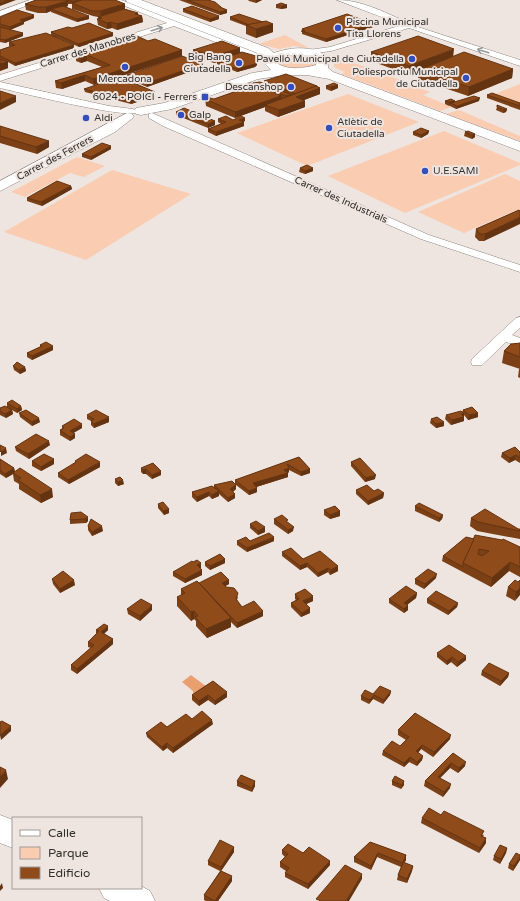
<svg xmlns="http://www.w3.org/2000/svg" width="520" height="901" font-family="'Varela Round',sans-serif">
  <rect width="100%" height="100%" fill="#eee5e0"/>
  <g fill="#faccb1">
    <polygon points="285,35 309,48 294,46 279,49 259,44"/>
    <path d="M 296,55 L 313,58 L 317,63 C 310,74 286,70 277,63 L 279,58 Z"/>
    <path d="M 334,58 C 367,65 398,80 430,92 L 423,95 L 452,107 L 440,111 L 341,74 L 345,72 L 334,67 Z"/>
    <polygon points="520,84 520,106 490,96"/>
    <polygon points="348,94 419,122 307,166 237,133"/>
    <polygon points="459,110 520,136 520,141 446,114"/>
    <polygon points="444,131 520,163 520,165 405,213 328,176"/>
    <polygon points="77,157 105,166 84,177 70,173 25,197 11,192"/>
    <polygon points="112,170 191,194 86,260 4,232"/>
    <polygon points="505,174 520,181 520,214 514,211 464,233 418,212"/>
  </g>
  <polygon fill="#ea9f70" points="191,675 207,687 193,694 193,691 182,682"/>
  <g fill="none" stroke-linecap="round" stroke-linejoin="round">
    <g stroke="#8d8581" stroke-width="1">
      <g id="street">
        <polygon points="30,0 41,0 0,16 0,11"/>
        <polygon points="110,0 121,0 274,60 270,63 267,62 174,26 0,81 0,75 167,23"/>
        <path d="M 337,0 C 367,0 394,18 421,28 C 454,39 487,49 520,60 L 520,66 L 409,28 L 331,51 L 301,55 L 301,51 L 330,47 L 402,25 Z"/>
        <path d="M 0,82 L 109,106 L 133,109 L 138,112 C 130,120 18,92 0,88 Z"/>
        <polygon points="152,113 429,235 520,265 520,272 421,239 163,126 149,118 149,114"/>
        <polygon points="520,317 520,328 512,335 520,338 520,346 506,342 482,365 472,365 471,362 472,359 516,318"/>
      </g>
    </g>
    <g stroke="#8d8581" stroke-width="1">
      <g id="secondary">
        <path d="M 126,0 L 141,0 L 268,48 L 274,53 C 290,47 318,44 329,60 L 328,68 L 333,72 L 520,142 L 520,151 L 329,79 L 307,75 L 286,75 L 258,79 L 172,109 L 141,115 L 136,114 L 134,111 L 136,108 L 164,103 L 252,73 L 271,70 L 265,64 L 265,57 L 260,54 L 127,2 ZM 298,55 L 308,56 L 317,61 L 316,65 C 304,68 288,71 277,63 L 277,60 L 286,56 Z"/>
        <polygon points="127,113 132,114 134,117 115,132 0,191 0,181"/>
      </g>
    </g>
    <g stroke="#8d8581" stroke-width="1">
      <g id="primary">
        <polygon points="0,815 13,820 13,848 0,843"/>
        <polygon points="141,886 150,891 155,901 110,901 104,898 99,888 141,888"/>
      </g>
    </g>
    <use href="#street" fill="#fff" fill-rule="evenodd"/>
    <use href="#secondary" fill="#fff" fill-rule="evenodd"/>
    <use href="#primary" fill="#fff" fill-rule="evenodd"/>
  </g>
  <g fill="#7b4016">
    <polygon points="36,0 115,0 125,4 125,9 142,16 143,22 117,30 112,28 107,29 98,25 97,19 99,19 98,17 93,16 72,9 72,4 68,4 68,6 66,7 89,19 77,22 51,12 51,11 46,13 38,13 26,10 25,4"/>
    <polygon points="179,0 208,0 221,8 227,10 227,13 220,15"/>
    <polygon points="248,0 262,0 256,3 249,1"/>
    <polygon points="276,5 287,8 281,9 276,8"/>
    <polygon points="183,9 219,19 210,22 183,12"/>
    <polygon points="0,17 34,18 24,22 24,24 10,30 23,36 5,43 0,42"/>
    <polygon points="230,17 273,24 273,32 256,38 246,34 246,26 230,20"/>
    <polygon points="373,24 373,27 326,42 302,34 302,32 301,32 302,29"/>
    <polygon points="72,28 113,33 113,36 79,47 56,37 74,48 15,66 8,62 8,68 0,71 0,50 11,46 9,46 9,42 51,35 51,32"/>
    <polygon points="148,41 182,50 182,56 94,85 85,81 62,89 56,88 55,81 102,67 87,61 81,63 76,61 76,55"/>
    <polygon points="193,50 240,53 257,65 255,67 237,72 217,64 217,62 214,63 193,56"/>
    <polygon points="371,52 453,57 513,69 512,78 468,96 418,79 419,71 409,75 371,61"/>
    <polygon points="203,67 147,87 127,78 127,75"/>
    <polygon points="264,81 317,86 320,88 320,94 304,100 305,107 278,117 265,111 265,107 235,118 206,106 205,99 214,99 244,89 244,86 253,84 253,83 264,84"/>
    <polygon points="338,85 338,88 331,91 326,89 326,86"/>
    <polygon points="84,89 155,96 131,104 85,92"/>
    <polygon points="487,95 520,103 520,110 487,98"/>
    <polygon points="445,101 455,101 455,102 479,101 456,109 450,106 450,105 449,106 445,104"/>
    <polygon points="497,107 507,109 506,112 503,113 496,110"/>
    <polygon points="176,112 215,121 215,125 208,128 176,115"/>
    <polygon points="218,119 233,120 245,121 243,122 244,122 244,126 216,136 208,132 208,129 221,124 218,122"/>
    <polygon points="0,126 49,147 37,154 0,143"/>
    <polygon points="429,131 428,134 421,138 413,135 413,132"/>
    <polygon points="468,131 475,137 472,139 464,136 465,132"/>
    <polygon points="111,146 111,149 91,160 82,157 82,154"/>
    <polygon points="300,168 313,168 313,171 305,174 299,172"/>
    <polygon points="71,186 72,189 42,206 27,201 27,198"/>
    <polygon points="519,210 484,241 479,241 475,237 476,229"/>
    <polygon points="520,343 520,378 518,377 519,369 520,369 502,363 504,351"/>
    <polygon points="40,345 53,350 32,360 27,357 27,353 40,347"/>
    <polygon points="13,366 25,367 26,371 20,374 14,370"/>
    <polygon points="7,403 21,406 22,410 17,413 12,410 13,414 6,418 0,415 0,408 7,407"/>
    <polygon points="463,410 478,417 468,420 464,415 464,421 451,425 445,419 446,415 462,412"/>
    <polygon points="19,413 40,422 32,426 20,417"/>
    <polygon points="87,415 109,422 94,428 91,425 91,421 87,419"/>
    <polygon points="431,419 444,422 444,426 436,428 430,423"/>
    <polygon points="62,426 82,428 73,433 75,434 75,438 70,441 60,435 60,430 62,429"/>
    <polygon points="50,445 29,459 16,451 15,447"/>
    <polygon points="520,452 520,463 515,460 509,463 501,457 502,453"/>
    <polygon points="299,457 310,469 310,473 301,476 289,470 289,472 288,473 288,477 256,487 257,492 249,495 236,485 236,489 233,492 235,498 228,502 219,494 219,496 212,499 209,496 197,502 192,497 192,492 214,487 214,485 235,483 235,480"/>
    <polygon points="0,459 14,468 15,472 53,497 41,503 19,489 19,484 14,481 13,474 6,478 0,474"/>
    <polygon points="54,459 54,464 41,471 32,466 32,461"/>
    <polygon points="75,461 100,467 69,484 58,477 58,473 75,463"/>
    <polygon points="351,462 375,479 365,482 351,466"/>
    <polygon points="141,468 161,475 152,479 146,474 143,474 141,472"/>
    <polygon points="115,479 124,484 118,486 115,483"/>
    <polygon points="356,490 374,491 384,493 383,498 368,505 356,494"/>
    <polygon points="158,504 169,509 169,513 164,515 158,508"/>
    <polygon points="415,506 443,515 442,519 439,522 415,511"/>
    <polygon points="324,510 340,511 340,516 330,519 324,515"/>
    <polygon points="81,512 88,521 86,523 70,524 70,520"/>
    <polygon points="471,518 519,529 520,528 520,539 477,531 470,526"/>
    <polygon points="274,519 288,523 293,531 288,534 274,524"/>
    <polygon points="250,524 265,532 258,535 250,528"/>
    <polygon points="88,526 103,531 92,536 88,530"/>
    <polygon points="466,537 520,547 520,577 509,571 491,587 442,561 443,556"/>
    <polygon points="237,541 274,541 247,552 237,545"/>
    <polygon points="282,552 303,559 338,566 338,571 330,575 328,572 318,577 307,567 300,570 282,556"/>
    <polygon points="225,559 225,563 210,570 205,566 205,562"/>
    <polygon points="193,562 201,563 201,568 200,568 202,575 185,583 173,576 173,572"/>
    <polygon points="436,578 424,589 415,584 415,579"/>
    <polygon points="52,579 75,585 60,593 53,584"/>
    <polygon points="229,580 229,584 225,586 238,597 237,600 242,607 263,616 237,628 231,622 231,627 207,638 196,626 196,621 194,619 191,621 177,606 177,597 181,595 181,589 199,583"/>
    <polygon points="520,580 515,601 506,596 508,587 518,582"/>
    <polygon points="417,593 416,598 407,605 408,605 408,610 404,613 389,603 389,599"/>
    <polygon points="295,594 313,601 306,604 310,608 310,613 301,617 291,607 291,603 296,600 295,599"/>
    <polygon points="427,599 458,603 457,607 448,615 427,603"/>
    <polygon points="127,609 152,610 140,621 128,614"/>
    <polygon points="96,630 108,630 104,634 113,639 113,644 77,674 71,670 71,665 91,648 88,647 88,642 96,634"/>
    <polygon points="437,653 466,660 457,667 451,662 447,665 437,657"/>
    <polygon points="482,671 509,673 508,677 500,686 481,675"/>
    <polygon points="213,681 227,697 215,705 208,700 199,706 192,700 192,695"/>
    <polygon points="391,691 390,695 383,704 373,699 369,704 361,700 361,696"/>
    <polygon points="192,719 213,724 173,753 167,748 163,751 147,737 146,733 167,727"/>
    <polygon points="398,730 450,739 433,757 421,749 418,753 423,756 422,760 417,766 409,762 404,767 382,755 383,751 400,746 406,740 398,735"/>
    <polygon points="453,753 465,766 458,773 450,768 440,778 450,788 443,797 424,786 425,781"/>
    <polygon points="237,781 255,781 255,786 252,792 237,786"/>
    <polygon points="392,781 404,781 404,785 401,789 392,785"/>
    <polygon points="422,818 484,835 483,836 486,843 479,853 421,823"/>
    <polygon points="370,842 406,855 406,860 404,863 413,866 412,871 407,883 397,880 398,875 401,867 377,857 371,870 354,862 354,857"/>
    <polygon points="234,847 234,852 221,871 232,881 218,901 206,901 204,900 204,895 220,871 208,865 208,861"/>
    <polygon points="507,848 506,853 500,864 493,860 494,856"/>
    <polygon points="282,850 303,853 330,861 330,865 308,889 285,877 285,873 286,871 280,867 280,862 285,857 282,854"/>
    <polygon points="520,860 513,871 508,868 509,864"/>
  </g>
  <g fill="#643412">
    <polygon points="8,0 16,0 0,6 0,3"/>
    <polygon points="256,0 262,0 256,3"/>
    <polygon points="68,1 68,6 54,10 51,9 51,11 46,13 46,7"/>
    <polygon points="125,4 125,9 101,17 100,11"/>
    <polygon points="287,5 287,8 281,9 281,6"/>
    <polygon points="227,10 227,13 220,15 220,12"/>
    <polygon points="138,13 138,18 142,16 143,22 117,30 117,24 135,14"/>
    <polygon points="34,15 34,18 24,22 24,24 10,30 10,27 20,20"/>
    <polygon points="89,16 89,19 77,22 77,19"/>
    <polygon points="219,16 219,19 210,22 210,19"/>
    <polygon points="111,22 112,28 107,29 107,23"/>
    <polygon points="273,24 273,32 256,38 256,29"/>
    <polygon points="373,24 373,27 326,42 326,39"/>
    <polygon points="23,33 23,36 5,43 5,40"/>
    <polygon points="113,33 113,36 79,47 78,44"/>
    <polygon points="74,45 74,48 15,66 15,63"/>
    <polygon points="240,48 240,54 217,61 217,62 214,63 214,56"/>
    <polygon points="454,49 453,58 419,70 419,71 409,75 409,66"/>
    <polygon points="182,50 182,56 94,85 93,79"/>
    <polygon points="87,55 87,61 81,63 80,57"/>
    <polygon points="8,62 8,68 0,71 0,64"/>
    <polygon points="257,62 257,65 255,67 237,72 237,69"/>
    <polygon points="203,64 203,67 147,87 147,83"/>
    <polygon points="513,69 512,78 468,96 469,87"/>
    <polygon points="85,75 85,81 62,89 61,83"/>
    <polygon points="338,85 338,88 331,91 331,87"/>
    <polygon points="320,88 320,94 296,103 292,98"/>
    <polygon points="155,92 155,96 131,104 130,101"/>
    <polygon points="16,96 16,102 0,110 0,103"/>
    <polygon points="281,96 281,102 265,105 265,107 235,118 235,112"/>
    <polygon points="480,98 479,101 456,109 457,106"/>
    <polygon points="305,101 305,107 278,117 279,110"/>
    <polygon points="455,101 455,104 451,103 450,105 449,106 449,102"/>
    <polygon points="507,109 506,112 503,113 504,110"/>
    <polygon points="245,118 245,121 239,123 239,120"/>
    <polygon points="215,121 215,125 208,128 208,124"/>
    <polygon points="244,122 244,126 216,136 216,132"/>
    <polygon points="429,131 428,134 421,138 421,135"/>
    <polygon points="475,134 475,137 472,139 472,135"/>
    <polygon points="49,141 49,147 37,154 36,147"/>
    <polygon points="111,146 111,149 91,160 91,157"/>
    <polygon points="313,168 313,171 305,174 305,171"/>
    <polygon points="71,186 72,189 42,206 41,202"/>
    <polygon points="520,217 520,224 484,241 485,234"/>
    <polygon points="53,346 53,350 32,360 32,356"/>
    <polygon points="25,367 26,371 20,374 19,370"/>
    <polygon points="21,406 22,410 17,413 17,409"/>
    <polygon points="12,410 13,414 6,418 5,414"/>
    <polygon points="478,413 478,417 468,420 469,415"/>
    <polygon points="461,414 464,414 464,421 451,425 452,420"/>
    <polygon points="109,417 109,422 94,428 94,424"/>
    <polygon points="39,418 40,422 32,426 32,422"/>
    <polygon points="444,422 444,426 436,428 436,424"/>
    <polygon points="82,424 82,428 70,435 70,431"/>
    <polygon points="75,434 75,438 70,441 70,437"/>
    <polygon points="49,441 50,445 29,459 28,454"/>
    <polygon points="6,448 7,453 1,456 1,452"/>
    <polygon points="516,455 515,460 509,463 510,458"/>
    <polygon points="54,459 54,464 41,471 41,467"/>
    <polygon points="100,462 100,467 69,484 68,480"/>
    <polygon points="14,468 15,472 13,473 13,474 6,478 5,474"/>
    <polygon points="289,468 289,472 287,473 288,473 288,477 253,488 253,483"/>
    <polygon points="146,469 146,474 143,474 143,470"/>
    <polygon points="310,469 310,473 301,476 301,472"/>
    <polygon points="161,471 161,475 152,479 152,475"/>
    <polygon points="376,475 375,479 365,482 366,478"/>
    <polygon points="123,480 124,484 118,486 118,482"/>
    <polygon points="236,485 236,489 230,494 230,489"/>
    <polygon points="257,488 257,492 249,495 249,491"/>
    <polygon points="52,489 53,497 41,503 40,495"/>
    <polygon points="219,491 219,496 212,499 212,495"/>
    <polygon points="209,492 209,496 197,502 197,497"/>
    <polygon points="384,493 383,498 368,505 368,501"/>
    <polygon points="235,494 235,498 228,502 228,498"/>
    <polygon points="169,509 169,513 164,515 163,511"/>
    <polygon points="340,511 340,516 330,519 330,515"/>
    <polygon points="443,515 442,519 439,522 439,518"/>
    <polygon points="88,517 88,521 86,523 85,519"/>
    <polygon points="102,526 103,531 92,536 92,532"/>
    <polygon points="265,527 265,532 258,535 258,531"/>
    <polygon points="294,527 293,531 288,534 288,530"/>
    <polygon points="274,537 274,541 247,552 247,548"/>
    <polygon points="225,559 225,563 210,570 210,566"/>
    <polygon points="510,562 509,571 491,587 492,578"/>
    <polygon points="201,563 201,568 197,570 197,565"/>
    <polygon points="307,563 307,567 300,570 300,566"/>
    <polygon points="338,566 338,571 330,575 331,570"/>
    <polygon points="328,568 328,572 318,577 318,573"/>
    <polygon points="202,570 202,575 185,583 185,579"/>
    <polygon points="437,574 436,578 424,589 425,584"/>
    <polygon points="74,580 75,585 60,593 60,589"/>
    <polygon points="229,580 229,584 222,588 222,583"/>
    <polygon points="520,588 520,595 515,601 516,592"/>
    <polygon points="417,593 416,598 404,607 404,603"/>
    <polygon points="313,596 313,601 302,606 303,601"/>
    <polygon points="458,603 457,607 448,615 449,611"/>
    <polygon points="152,605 152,610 140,621 140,616"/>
    <polygon points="408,605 408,610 404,613 404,609"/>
    <polygon points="310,608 310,613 301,617 302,613"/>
    <polygon points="194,611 194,619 191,621 191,612"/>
    <polygon points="263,611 263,616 237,628 237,623"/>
    <polygon points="231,618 231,627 207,638 206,629"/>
    <polygon points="108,626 108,630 101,636 101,632"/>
    <polygon points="113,639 113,644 77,674 77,669"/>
    <polygon points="466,656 466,660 457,667 458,662"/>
    <polygon points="452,657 451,662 447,665 447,661"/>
    <polygon points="509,673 508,677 500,686 501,681"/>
    <polygon points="391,691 390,695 383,704 384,700"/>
    <polygon points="227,692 227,697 215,705 215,701"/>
    <polygon points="208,695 208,700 199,706 199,701"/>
    <polygon points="374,695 373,699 369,704 370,700"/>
    <polygon points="212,720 213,724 173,753 173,748"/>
    <polygon points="11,726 11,731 1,740 0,735"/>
    <polygon points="451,735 450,739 433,757 434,752"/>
    <polygon points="167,743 167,748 163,751 162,747"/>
    <polygon points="422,745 421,749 415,756 416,751"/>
    <polygon points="423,756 422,760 417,766 417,762"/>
    <polygon points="410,757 409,762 404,767 404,763"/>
    <polygon points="466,762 465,766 458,773 459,768"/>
    <polygon points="451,763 450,768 437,781 438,777"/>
    <polygon points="6,770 8,779 0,788 0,777"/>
    <polygon points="255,781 255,786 252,792 252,788"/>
    <polygon points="404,781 404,785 401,789 402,785"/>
    <polygon points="451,784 450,788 443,797 444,792"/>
    <polygon points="486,838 486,843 479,853 480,848"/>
    <polygon points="234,847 234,852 221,871 221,867"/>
    <polygon points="507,848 506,853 500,864 501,859"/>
    <polygon points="378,853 377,857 371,870 371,866"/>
    <polygon points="406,855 406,860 402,867 403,862"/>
    <polygon points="520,857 520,860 513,871 514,866"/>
    <polygon points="330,861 330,865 308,889 308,884"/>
    <polygon points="413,866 412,871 407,883 407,879"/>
    <polygon points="362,874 362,879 349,901 346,901"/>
    <polygon points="232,876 232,881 218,901 215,901"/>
    <polygon points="2,883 3,888 0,891 0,886"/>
  </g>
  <g fill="#8f4b1a" stroke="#643412" fill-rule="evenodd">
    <polygon points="0,0 8,0 0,3"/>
    <polygon points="36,0 66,0 68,1 46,7 38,7 25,4"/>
    <polygon points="66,0 79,0 73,2"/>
    <polygon points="82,0 115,0 125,4 100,11 92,11 72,3"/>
    <polygon points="187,0 208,0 215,2 221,7 220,7 227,10 220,12"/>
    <polygon points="281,3 287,5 281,6 276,5"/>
    <polygon points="63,6 89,16 77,19 51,9"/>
    <polygon points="192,6 219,16 210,19 183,9"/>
    <polygon points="124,9 138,13 135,14 142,16 117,24 111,22 107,23 97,19 102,18 98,17"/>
    <polygon points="17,10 34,15 20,20 24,21 10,27 0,24 0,17"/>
    <polygon points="239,14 263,22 249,25 230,17"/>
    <polygon points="347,14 373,24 326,39 302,31 305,31 302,29"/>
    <polygon points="266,21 273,24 256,29 246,25"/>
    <polygon points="89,23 113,33 78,44 51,32 68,27 72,28"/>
    <polygon points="0,27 23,33 5,40 0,39"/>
    <polygon points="46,33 74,45 15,63 0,56 0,50 15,45 9,42"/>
    <polygon points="137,36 148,41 155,39 182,50 93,79 85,75 61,83 55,81 110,65 87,55 80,57 76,55"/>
    <polygon points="418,36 454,49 409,66 371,52"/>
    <polygon points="222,41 240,48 214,56 193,50"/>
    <polygon points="242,52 256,56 257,62 255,64 237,69 217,61"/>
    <polygon points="464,52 513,69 469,87 419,70"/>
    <polygon points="182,56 203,64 147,83 127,75"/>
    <polygon points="0,59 8,62 0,64"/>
    <polygon points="286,74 317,86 296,94 264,81"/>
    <polygon points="120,77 155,92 130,101 84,89"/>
    <polygon points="260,82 292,95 286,96 253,83"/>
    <polygon points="250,83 263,86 281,96 235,112 205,99 210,98 214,99 248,87 244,86"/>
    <polygon points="334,83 338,85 331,87 326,86"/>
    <polygon points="316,86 320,88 296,97 305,101 279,110 265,105"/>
    <polygon points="0,91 16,96 0,103"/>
    <polygon points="492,93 520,103 520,106 487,95"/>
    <polygon points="474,96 480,98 457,106 451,103"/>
    <polygon points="451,99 455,101 449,102 445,101"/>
    <polygon points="497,105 507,109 504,110 497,107"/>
    <polygon points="184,108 215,121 208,124 176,112"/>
    <polygon points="226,116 233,120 241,116 245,118 239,120 244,122 216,132 208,129 226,122 218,119"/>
    <polygon points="0,126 49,141 36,147 0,136"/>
    <polygon points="421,128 429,131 421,135 413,132"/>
    <polygon points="468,131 475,134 472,135 465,132"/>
    <polygon points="102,143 111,146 91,157 82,154"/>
    <polygon points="307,165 313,168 305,171 300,168"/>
    <polygon points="57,181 71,186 41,202 27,198"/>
    <polygon points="519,210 520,211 520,217 485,234 480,234 476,229"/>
    <polygon points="46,342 53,346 32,356 27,353 42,346 40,345"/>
    <polygon points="520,343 520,357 504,351 511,344"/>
    <polygon points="17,362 25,367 19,370 13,366"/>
    <polygon points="12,400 21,406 17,409 7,403"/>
    <polygon points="5,406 12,410 5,414 0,411 0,408"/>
    <polygon points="472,407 478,413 469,415 463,410"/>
    <polygon points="26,410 39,418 32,422 19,413"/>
    <polygon points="96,410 109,417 94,424 91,421 94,419 87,415"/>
    <polygon points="461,411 464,414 461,414 464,417 452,420 446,415"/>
    <polygon points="437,417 444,422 436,424 431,419"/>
    <polygon points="74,419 82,424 70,431 75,434 70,437 60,430 64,428 62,426"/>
    <polygon points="36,434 49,441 28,454 15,447"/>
    <polygon points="0,445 6,448 1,452 0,451"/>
    <polygon points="515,447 520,452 520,458 516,455 510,458 502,453"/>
    <polygon points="44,454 54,459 41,467 32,461"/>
    <polygon points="86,454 100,462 68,480 58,473 76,462 75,461"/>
    <polygon points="299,457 310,469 301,472 287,464 289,468 284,470 288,473 253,483 257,488 249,491 235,480"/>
    <polygon points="360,458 376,475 366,478 351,462"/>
    <polygon points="0,459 14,468 5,474 0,470"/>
    <polygon points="153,463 161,471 152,475 146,469 143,470 141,468"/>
    <polygon points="20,468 52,489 40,495 18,480 21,478 13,473"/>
    <polygon points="120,477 123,480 118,482 115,479"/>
    <polygon points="232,481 236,485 230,489 235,494 228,498 214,485"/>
    <polygon points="367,485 374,491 378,489 384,493 368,501 356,490"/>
    <polygon points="212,486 219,491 212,495 209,492 197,497 192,492"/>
    <polygon points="163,502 169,509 163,511 158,504"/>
    <polygon points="419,503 443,515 439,518 415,506"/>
    <polygon points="335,506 340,511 330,515 324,510"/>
    <polygon points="485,509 520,530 520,531 478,522 471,518"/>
    <polygon points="81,512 88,517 85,519 70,520 71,513"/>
    <polygon points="282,515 288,520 286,521 294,527 288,530 274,519"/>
    <polygon points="91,519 102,526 92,532 88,526"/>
    <polygon points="256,521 265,527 258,531 250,524"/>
    <polygon points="269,533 274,537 247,548 237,541 246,537 250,541"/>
    <path d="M 475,535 L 502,540 L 503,539 L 520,547 L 520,567 L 510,562 L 492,578 L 463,563 ZM 479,549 L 489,551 L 482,556 L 478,554 Z"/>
    <polygon points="466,537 474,539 463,563 463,567 443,556"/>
    <polygon points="291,548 303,559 320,551 338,566 331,570 328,568 318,573 307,563 300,566 282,552"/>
    <polygon points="220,554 225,559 210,566 205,562"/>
    <polygon points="197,560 201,563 197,565 202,570 185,579 173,572 192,561 193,562"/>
    <polygon points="428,569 437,574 425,584 415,579"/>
    <polygon points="63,571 74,580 60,589 52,579"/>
    <polygon points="221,572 229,580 222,583 226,587 234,588 238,593 236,599 242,607 254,601 263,611 237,623 199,583"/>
    <polygon points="515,580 518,582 520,580 520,588 516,592 508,587"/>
    <polygon points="197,581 231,618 206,629 195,617 198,616 194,611 191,612 177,597 185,593 181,589"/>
    <polygon points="406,586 417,593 404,603 408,605 404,609 389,599"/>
    <polygon points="305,589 313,596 303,601 310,608 302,613 291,603 299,599 295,594"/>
    <polygon points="436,591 458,603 449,611 427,599"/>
    <polygon points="141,599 152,605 140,616 127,609"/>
    <polygon points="104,624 108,626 101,632 113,639 77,669 71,665 94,645 88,642 99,631 96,630"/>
    <polygon points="449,645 466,656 458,662 452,657 447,661 437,653"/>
    <polygon points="489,663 509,673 501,681 482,671"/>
    <polygon points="213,681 227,692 215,701 208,695 199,701 192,695"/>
    <polygon points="380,686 391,691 384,700 374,695 370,700 361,696 365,690 373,694"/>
    <polygon points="202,711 212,720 173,748 167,743 162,747 146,733 161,722 167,727 186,714 192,719"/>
    <polygon points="415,713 451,735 434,752 422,745 416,751 423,756 417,762 410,757 404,763 383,751 392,741 400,746 409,737 398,730"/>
    <polygon points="2,721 11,726 0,735 0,722"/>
    <polygon points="453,753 466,762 459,768 451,763 438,777 451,784 444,792 425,781"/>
    <polygon points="0,767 6,770 0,777"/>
    <polygon points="241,775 255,781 252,788 237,781"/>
    <polygon points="395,776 404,781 402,785 392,781"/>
    <polygon points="429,808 441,815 444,811 484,831 481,836 486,838 480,848 422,818"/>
    <polygon points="220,840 234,847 221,867 208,861"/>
    <polygon points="370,842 406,855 403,862 413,866 407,879 398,875 403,863 378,853 371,866 354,857"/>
    <polygon points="288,844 303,853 309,847 330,861 308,884 285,873 289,868 280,862 288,854 282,850"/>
    <polygon points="500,845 507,848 501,859 494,856"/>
    <polygon points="516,853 520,855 520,857 514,866 509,864"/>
    <polygon points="345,865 362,874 346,901 321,901 316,899"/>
    <polygon points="221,871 232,876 215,901 204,895"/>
  </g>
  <defs><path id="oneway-shaft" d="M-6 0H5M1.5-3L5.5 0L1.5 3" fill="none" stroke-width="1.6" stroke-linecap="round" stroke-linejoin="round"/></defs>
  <g stroke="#989696">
    <use href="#oneway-shaft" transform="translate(157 29) rotate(-17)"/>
    <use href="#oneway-shaft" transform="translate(483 51) rotate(-162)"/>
  </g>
  <g fill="#344ec0" stroke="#eee5e0" stroke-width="1.5">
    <circle cx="338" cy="28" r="4"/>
    <circle cx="412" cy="59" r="4"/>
    <circle cx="239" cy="63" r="4"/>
    <circle cx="125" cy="67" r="4"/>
    <circle cx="466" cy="78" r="4"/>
    <circle cx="291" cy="87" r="4"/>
    <rect x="201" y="93" width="8" height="8" rx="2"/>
    <circle cx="181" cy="115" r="4"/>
    <circle cx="86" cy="118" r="4"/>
    <circle cx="329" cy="128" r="4"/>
    <circle cx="425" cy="171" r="4"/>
  </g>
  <g text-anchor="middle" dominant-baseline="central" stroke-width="4" stroke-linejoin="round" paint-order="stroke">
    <g font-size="10" fill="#312e2c" stroke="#eee5e0" text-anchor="start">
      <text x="346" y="22">Piscina Municipal<tspan x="346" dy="12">Tita Llorens</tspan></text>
      <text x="231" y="57" text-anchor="end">Big Bang<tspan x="231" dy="12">Ciutadella</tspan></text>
      <text x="404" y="59" text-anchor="end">Pavelló Municipal de Ciutadella</text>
      <text x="458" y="72" text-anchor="end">Poliesportiu Municipal<tspan x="458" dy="12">de Ciutadella</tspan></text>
      <text x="125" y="79" text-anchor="middle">Mercadona</text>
      <text x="283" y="87" text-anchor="end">Descanshop</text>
      <text x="197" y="97" text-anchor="end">6024 - POICI - Ferrers</text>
      <text x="189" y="115">Galp</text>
      <text x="94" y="118">Aldi</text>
      <text x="337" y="122">Atlètic de<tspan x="337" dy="12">Ciutadella</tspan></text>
      <text x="433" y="171">U.E.SAMI</text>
    </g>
    <g font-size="10" fill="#312e2c" stroke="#eee5e0">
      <text transform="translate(88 50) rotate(-17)">Carrer des Manobres</text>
      <text transform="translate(55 158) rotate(-28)">Carrer des Ferrers</text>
      <text transform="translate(341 200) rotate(24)">Carrer des Industrials</text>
    </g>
  </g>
  <rect x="12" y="817" width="130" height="72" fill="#eee5e0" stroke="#a29c98"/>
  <rect x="20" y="830" width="20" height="6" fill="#ffffff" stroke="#a29c98"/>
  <text x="48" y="837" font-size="12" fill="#312e2c">Calle</text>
  <rect x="20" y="847" width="20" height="12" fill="#faccb1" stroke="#a29c98"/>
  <text x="48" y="857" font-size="12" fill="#312e2c">Parque</text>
  <rect x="20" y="867" width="20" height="12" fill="#8f4b1a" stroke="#a29c98"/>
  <text x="48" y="877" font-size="12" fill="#312e2c">Edificio</text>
</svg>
